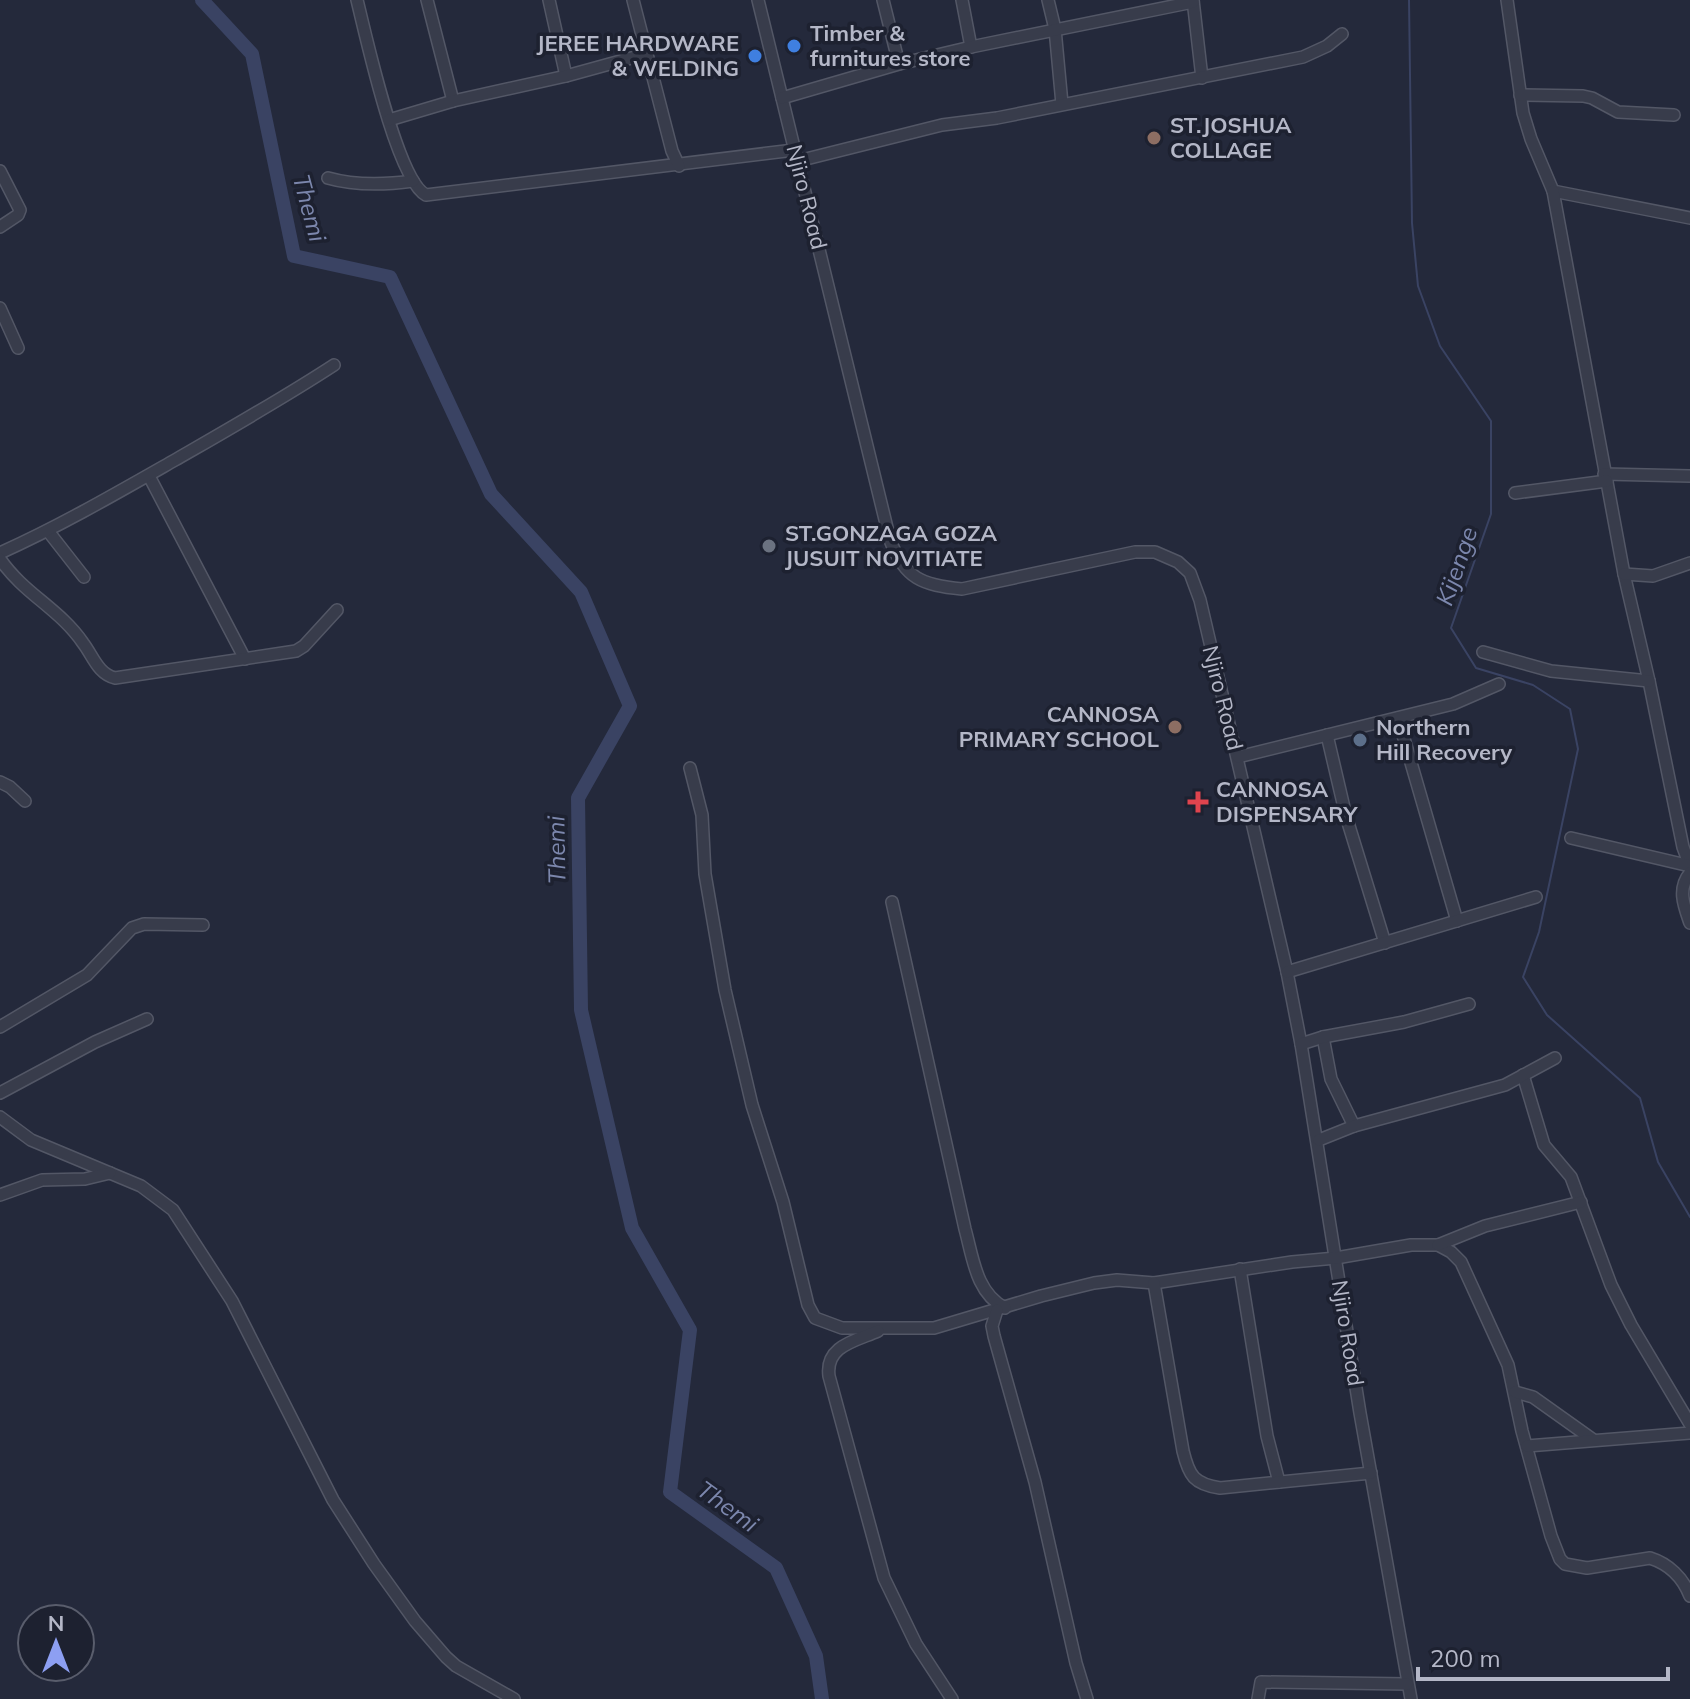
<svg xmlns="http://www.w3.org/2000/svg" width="1690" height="1699" font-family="Mulish,sans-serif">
  <rect width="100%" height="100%" fill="#24293b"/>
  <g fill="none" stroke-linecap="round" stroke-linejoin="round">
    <polyline stroke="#3a4363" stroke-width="2" points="1409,0 1412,223 1418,286 1440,346 1491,421 1491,514 1451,628 1476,668 1533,685 1570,709 1578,749 1539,932 1523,977 1547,1015 1640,1098 1658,1162 1690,1217"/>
    <polyline stroke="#3a4363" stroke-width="14" points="202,0 252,54 294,256 390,277 491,494 581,592 630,706 578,798 581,1010 632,1228 690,1330 670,1492 776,1568 816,1656 822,1699"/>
    <g stroke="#535766" stroke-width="14">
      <g id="minor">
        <path d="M 357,0 C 366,36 397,180 426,195 L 794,150"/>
        <polyline points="427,0 453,101"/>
        <polyline points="549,0 566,76"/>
        <polyline points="633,0 672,151 679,166"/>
        <path d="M 758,0 L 890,540 C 905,579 922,585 962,589 L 1135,552 L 1155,552 L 1178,562 L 1190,573 L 1200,600 L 1287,972 L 1301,1044 L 1360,1413 L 1411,1699"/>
        <polyline points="883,0 899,64"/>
        <polyline points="962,0 971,47"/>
        <polyline points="1048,0 1055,29 1062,104"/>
        <polyline points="1193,0 1202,78"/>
        <polyline points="1507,0 1523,113 1531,139 1553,191 1690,218"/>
        <polyline points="1520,95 1583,96 1592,98 1618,112 1674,115"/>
        <polyline points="782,98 899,64 971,47 1193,2"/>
        <polyline points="389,120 453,101 566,76 646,54"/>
        <polyline points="798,161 942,125 997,118 1303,57 1327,46 1342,34"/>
        <polyline points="0,171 20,210 18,215 0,227"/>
        <path d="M 328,178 C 356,186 384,185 413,181"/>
        <polyline points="1553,191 1624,574 1649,681 1683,847 1690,866"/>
        <polyline points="0,308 18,348"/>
        <polyline points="1604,474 1690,476"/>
        <polyline points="149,476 245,659"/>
        <polyline points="1515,493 1607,481"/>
        <polyline points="48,531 84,577"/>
        <path d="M 0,553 C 60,526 117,493 175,460 C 229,429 282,399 334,365"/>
        <path d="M 0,559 C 24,594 60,609 83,643 C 93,656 98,674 115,678 L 296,651 L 304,646 L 337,610"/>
        <polyline points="1624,574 1653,576 1690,563"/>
        <polyline points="1483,652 1551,671 1649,681"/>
        <polyline points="1398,718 1457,921"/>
        <polyline points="1327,735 1346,816 1385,943"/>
        <polyline points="1238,757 1453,704 1499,684"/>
        <path d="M 690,768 L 702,815 L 705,874 L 725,990 L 752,1105 L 783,1202 L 808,1305 L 815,1318 L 842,1328 L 934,1328 L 1041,1296 L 1094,1283 L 1117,1280 L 1154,1283 L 1292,1262 L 1336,1258 L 1411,1245 L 1438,1245 L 1451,1252 L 1461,1262 L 1508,1365 L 1522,1431 L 1551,1536 L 1560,1559 L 1565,1564 L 1587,1568 L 1650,1558 C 1669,1564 1683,1578 1690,1596"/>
        <polyline points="0,782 10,787 25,801"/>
        <polyline points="1571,838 1690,866"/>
        <path d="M 1690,873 C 1677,889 1684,906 1690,923"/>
        <path d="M 892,902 L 965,1229 C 973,1258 976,1293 1005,1308"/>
        <polyline points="1287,972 1536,897"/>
        <polyline points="0,1027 87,975 132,928 144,924 203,925"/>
        <polyline points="1323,1037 1331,1079 1354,1126"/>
        <polyline points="1301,1044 1323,1037 1404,1022 1469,1004"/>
        <polyline points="1523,1075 1544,1145 1571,1177 1611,1285 1631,1325 1690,1424"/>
        <polyline points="0,1093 95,1042 147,1019"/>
        <polyline points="0,1117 31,1140 141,1186 173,1210 232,1301 333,1500 374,1564 415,1621 446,1657 456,1666 514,1699"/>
        <polyline points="1319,1140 1354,1126 1505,1085 1555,1058"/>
        <polyline points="0,1195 42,1180 85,1179 110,1173"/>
        <polyline points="1438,1245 1485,1226 1581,1202"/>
        <polyline points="1240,1269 1267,1436 1279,1482"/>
        <path d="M 1154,1283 L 1183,1451 C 1189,1476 1194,1484 1220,1488 L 1371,1473"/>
        <polyline points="997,1310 992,1326 994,1336 1035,1482 1076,1663 1087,1699"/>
        <path d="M 878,1331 C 855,1341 825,1346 829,1376 L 884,1578 L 916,1644 L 952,1699"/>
        <polyline points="1515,1392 1533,1397 1592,1439"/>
        <polyline points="1527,1446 1690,1433"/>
        <polyline points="1258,1699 1261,1682 1407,1684"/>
      </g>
    </g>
    <use href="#minor" stroke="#383c4b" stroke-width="11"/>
  </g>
  <g fill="#3f7fe0" stroke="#1d2130" stroke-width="3">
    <circle cx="794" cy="46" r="8"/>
    <circle cx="755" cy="56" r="8"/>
  </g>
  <g fill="#8d6e63" stroke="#1d2130" stroke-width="3">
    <circle cx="1154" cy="138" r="8"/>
    <circle cx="1175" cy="727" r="8"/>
  </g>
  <circle fill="#6b7280" stroke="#1d2130" stroke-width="3" cx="769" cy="546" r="8"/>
  <circle fill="#5c6f8a" stroke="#1d2130" stroke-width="3" cx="1360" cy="740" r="8"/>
  <path fill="#e0444e" stroke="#1d2130" stroke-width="3" d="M1194 790h8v8h8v8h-8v8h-8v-8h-8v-8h8z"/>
  <g text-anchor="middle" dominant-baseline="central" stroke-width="7" stroke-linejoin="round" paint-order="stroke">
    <g font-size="22" font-weight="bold" fill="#b4b7c7" stroke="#1d2130" text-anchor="start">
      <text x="810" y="33">Timber &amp;<tspan x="810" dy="25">furnitures store</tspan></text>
      <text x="739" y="43" text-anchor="end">JEREE HARDWARE<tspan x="739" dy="25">&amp; WELDING</tspan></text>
      <text x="1170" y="125">ST.JOSHUA<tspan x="1170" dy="25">COLLAGE</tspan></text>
      <text x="785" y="533">ST.GONZAGA GOZA<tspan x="785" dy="25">JUSUIT NOVITIATE</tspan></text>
      <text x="1159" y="714" text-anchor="end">CANNOSA<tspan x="1159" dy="25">PRIMARY SCHOOL</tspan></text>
      <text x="1376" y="727">Northern<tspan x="1376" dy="25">Hill Recovery</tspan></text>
      <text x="1216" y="789">CANNOSA<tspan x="1216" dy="25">DISPENSARY</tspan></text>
    </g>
    <g font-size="22" fill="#b4b7c7" stroke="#1d2130">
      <text transform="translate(807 197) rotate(76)">Njiro Road</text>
      <text transform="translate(1223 698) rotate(76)">Njiro Road</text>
      <text transform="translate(1348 1333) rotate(81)">Njiro Road</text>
    </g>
    <g font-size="24" font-style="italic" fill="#7c87ad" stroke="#1d2130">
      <text transform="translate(310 208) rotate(75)">Themi</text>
      <text transform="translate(1456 566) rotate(-71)">Kijenge</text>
      <text transform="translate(556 850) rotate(-91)">Themi</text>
      <text transform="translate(728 1506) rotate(36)">Themi</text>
    </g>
  </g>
  <g transform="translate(56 1643)"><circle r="38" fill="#1d2130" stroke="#595d6c" stroke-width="2"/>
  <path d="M0-6L14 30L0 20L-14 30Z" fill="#8d9ff2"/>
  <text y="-12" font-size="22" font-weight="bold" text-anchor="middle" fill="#b4b7c7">N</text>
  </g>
  <path d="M1418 1667v12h250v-12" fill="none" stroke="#b4b7c7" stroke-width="4"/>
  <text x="1430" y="1667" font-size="24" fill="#b4b7c7" stroke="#1d2130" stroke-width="6" paint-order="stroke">200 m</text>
</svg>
